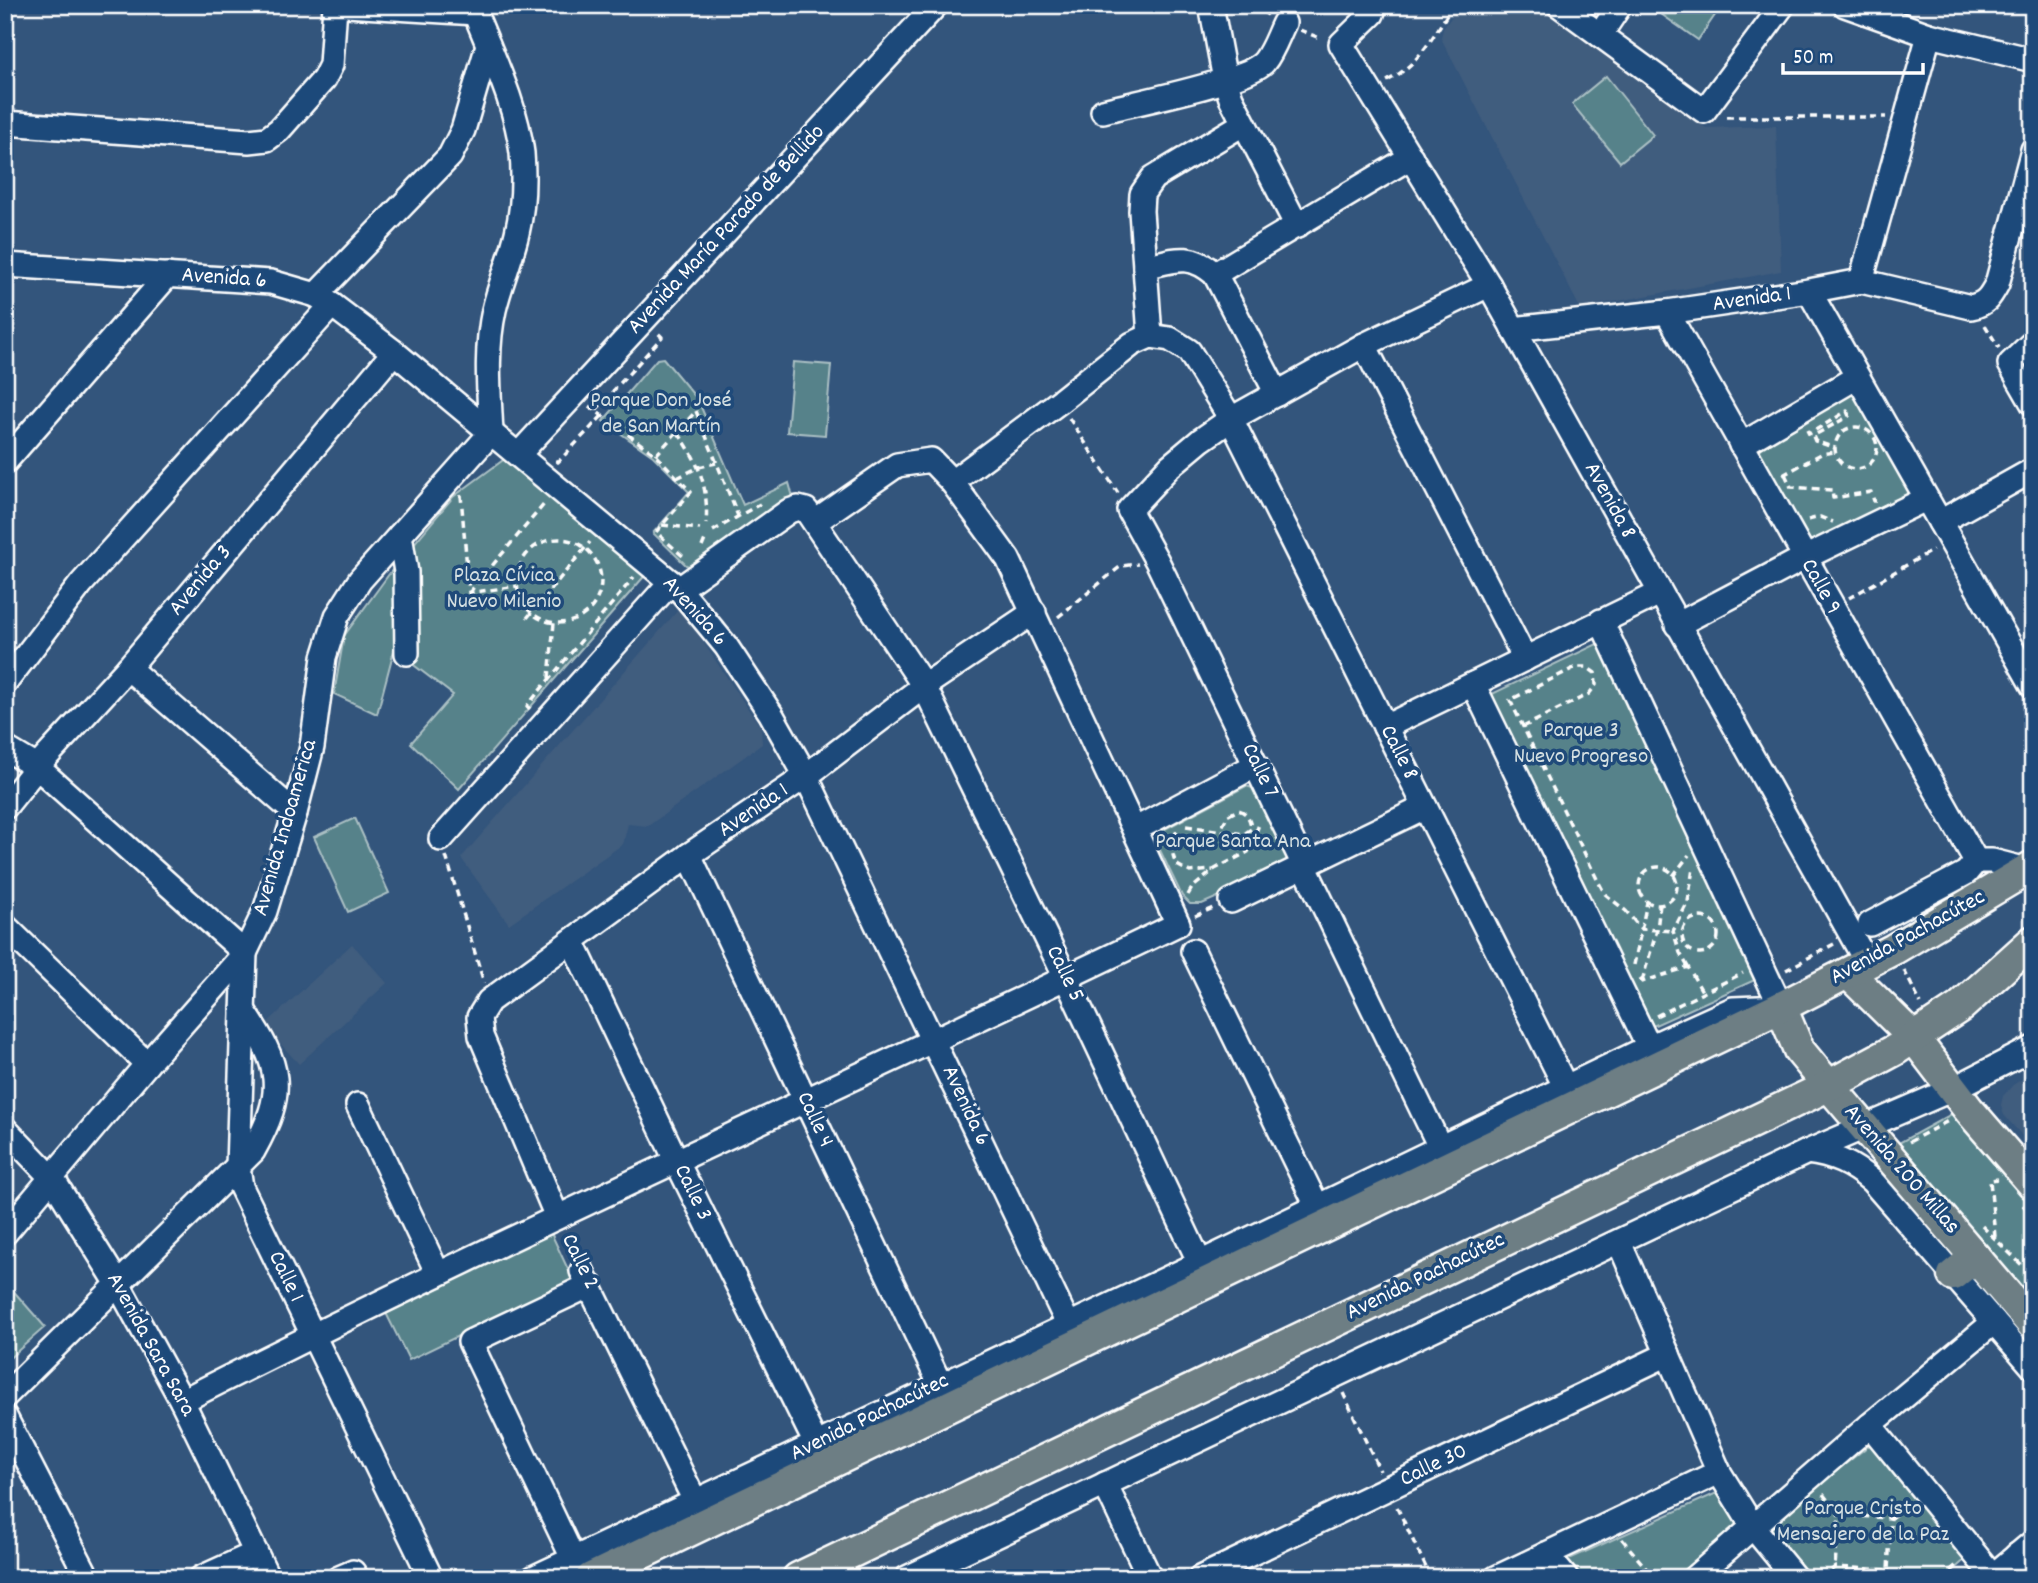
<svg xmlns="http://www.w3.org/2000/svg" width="2038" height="1583" font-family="Dekko,sans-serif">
  <rect width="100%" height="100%" fill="#33557c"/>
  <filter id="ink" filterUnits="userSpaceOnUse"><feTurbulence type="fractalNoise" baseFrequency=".0143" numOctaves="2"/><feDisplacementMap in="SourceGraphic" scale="14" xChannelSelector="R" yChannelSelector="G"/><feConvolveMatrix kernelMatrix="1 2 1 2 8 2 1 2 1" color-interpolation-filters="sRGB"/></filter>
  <g filter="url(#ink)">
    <g fill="#415d7e">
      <polygon points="1460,5 1541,5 1706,128 1776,126 1781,271 1580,308 1441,38 1443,29"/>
      <polygon points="680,608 761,728 762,744 648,826 628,824 623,844 509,924 461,858"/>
      <polygon points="352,944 387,983 299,1064 264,1026"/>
      <polygon points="2033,1072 2033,1148 2004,1115 2001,1105 2003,1096 2013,1085"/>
    </g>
    <g fill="#57828a" stroke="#abc0c4" stroke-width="2">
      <polygon points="1667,5 1722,5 1698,40 1661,14"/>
      <polygon points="1606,76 1653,135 1620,162 1572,104"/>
      <polygon points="663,358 698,400 743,505 789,483 793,497 791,502 692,567 686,565 653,533 689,492 653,456 603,421 657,359"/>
      <polygon points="793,362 831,365 825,435 787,432"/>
      <polygon points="1850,390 1861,396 1914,499 1812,545 1761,457 1760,450 1764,443"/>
      <polygon points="510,455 648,572 459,789 411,743 453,695 394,650 377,714 334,694 344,636 392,570 453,497"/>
      <polygon points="1599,643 1757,979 1653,1026 1490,695"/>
      <polygon points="1246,786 1256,789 1290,858 1288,866 1202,904 1190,904 1182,896 1158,846 1156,838 1163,830"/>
      <polygon points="355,818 389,893 348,912 314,837"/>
      <polygon points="1957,1111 2033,1192 2033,1308 1895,1145"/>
      <polygon points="551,1233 573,1280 409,1360 386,1313"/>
      <polygon points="10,1287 45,1327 5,1362 5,1291"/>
      <polygon points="1872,1443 1967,1558 1944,1578 1804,1578 1763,1529"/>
      <polygon points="1719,1492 1743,1529 1686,1578 1583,1578 1567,1560"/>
    </g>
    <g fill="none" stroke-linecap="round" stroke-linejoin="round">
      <g stroke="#fff" stroke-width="28">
        <g id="minor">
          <polyline points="346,5 476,13"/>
          <polyline points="1211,5 1225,80 1231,98 1297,226"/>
          <polyline points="1375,5 1372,14 1341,44 1489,285 1867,963"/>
          <polyline points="1559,5 1704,111 1783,5"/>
          <polyline points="1845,5 1929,35 2033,60"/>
          <polyline points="1600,35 1620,5"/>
          <path d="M 1103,111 C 1134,103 1247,81 1264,62 C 1273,51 1278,35 1284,23"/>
          <polyline points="5,123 249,141 267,139 279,130 324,79 331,65 335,5"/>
          <polyline points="5,265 271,282 316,295 332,305 394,352 679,589 726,646 771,714 806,776 1068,1324"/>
          <path d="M 1145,267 C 1175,260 1189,252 1215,274 L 1277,394"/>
          <polyline points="1215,274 1411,157"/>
          <polyline points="1861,281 1929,35"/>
          <polyline points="1809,291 2033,686"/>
          <polyline points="316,295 450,156 463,130 488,45"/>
          <polyline points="1667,312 1976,861"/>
          <path d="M 1513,329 L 1667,312 L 1809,291 L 1861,281 L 1971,307 C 1986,304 1990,297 1997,284 L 2033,150"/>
          <polyline points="1150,336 1141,211 1142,194 1153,178 1243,124"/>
          <polyline points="2033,342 2010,364 2033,404"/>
          <polyline points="1364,345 1525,659"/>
          <polyline points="1741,445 1857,377"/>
          <polyline points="519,454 936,5"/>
          <polyline points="5,462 168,275"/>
          <polyline points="952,482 1059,402 1132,344 1150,336 1170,339 1189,351 1231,419 1565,1086"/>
          <polyline points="1940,522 2033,470"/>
          <polyline points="400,535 406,572 407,653"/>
          <polyline points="679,589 789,511 798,508 806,510 924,686 1066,978 1200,1263"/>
          <polyline points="1677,625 1804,558 1926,499"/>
          <polyline points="128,668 295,813"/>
          <polyline points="5,683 81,584 332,305"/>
          <polyline points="1473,684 1649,1047"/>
          <polyline points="1385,727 1660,593"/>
          <polyline points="5,748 37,767 245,953 238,1167 241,1187 431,1578"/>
          <polyline points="5,807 37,767 128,668 394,352"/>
          <polyline points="1136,829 1256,765"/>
          <polyline points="441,839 671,582"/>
          <polyline points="689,855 940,1384"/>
          <polyline points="1231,901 1425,807"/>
          <polyline points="1870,924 1966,873 1976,861 1992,861 2027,870"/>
          <polyline points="5,926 147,1064"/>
          <polyline points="572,941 676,1160 816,1444"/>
          <polyline points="1193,951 1317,1206"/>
          <polyline points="358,1105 438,1274"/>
          <polyline points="5,1129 52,1178 118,1284 182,1401 268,1578"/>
          <polyline points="1440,1147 1157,561 1129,510 1170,466 1201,440 1231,419 1364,345 1489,285"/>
          <path d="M 1807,1152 C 1833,1155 1852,1164 1872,1181 L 2033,1367"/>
          <polyline points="557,1217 481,1036 479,1017 489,1001 689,855 806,776 924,686 1034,612"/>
          <path d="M 5,1233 L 147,1064 L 245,953 L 265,911 L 295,813 L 312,747 L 324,657 L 337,616 L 360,580 L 491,433 C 489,391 485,351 494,310 C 500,284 511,259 517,233 C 523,208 524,178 522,153 C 516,102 490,52 472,5"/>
          <polyline points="1619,1242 1719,1472 1753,1527 1795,1578"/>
          <polyline points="582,1271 695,1501"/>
          <path d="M 5,1396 L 253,1151 C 287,1091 281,1065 243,1010"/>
          <path d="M 182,1401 C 510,1234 847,1084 1178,924 L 1008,559 L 952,482 L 931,460 L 897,465 L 815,522"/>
          <polyline points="5,1417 88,1578"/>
          <polyline points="1870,1425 1993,1576"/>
          <polyline points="1105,1484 1150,1578"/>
          <polyline points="1546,1554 1566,1578"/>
          <polyline points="2017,1555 2033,1573"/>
          <polyline points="579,1571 470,1342 590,1285"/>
          <polyline points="201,1578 256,1553"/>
          <polyline points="339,1578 353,1572 357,1578"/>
          <polyline points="533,1578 1200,1263 1649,1047 1733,1009 1781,1007 1601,621"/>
          <polyline points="907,1578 1807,1152 1953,1089 2033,1048"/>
          <polyline points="1200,1578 1668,1354"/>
          <polyline points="1496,1578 1719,1472"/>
          <polyline points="1694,1578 1870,1425 1994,1322"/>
          <polyline points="1990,1578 2033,1542"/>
        </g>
      </g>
      <g stroke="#fff" stroke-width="35">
        <g id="major">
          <polyline points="1848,973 1914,1038 1969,1110 2033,1184"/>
          <polyline points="1781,1007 1799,1050 1813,1067 2033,1325"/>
          <polyline points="1953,1275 1975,1257"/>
          <polyline points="591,1578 1781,1007 1894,949 2033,866"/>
          <polyline points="798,1578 1828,1086 1895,1050 1960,1007 2033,941"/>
        </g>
      </g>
      <g stroke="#fff" stroke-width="3.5" stroke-dasharray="7 5" stroke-linecap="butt">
        <polyline points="1254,5 1268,15"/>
        <polyline points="1300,30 1322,39"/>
        <path d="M 1387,81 C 1419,65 1434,35 1453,5"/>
        <polyline points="1726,117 1886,117"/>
        <polyline points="1985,325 1999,348"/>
        <polyline points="589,406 656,455 691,492 656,532 686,559"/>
        <polyline points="596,410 662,337 658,333"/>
        <polyline points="696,411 738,516"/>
        <polyline points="1069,418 1118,493"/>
        <circle cx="1856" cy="448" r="21"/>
        <polyline points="1807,430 1809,434 1847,411 1849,416 1813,436 1815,441 1835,448"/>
        <path d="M 678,433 C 699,461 709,489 706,524"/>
        <polyline points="656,455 696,411"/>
        <polyline points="556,460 558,462 602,416"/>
        <polyline points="1785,474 1791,487 1832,490 1833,498 1871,492 1874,501 1876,501"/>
        <polyline points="1783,475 1821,454 1835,452"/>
        <polyline points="677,478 699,467 716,463"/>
        <polyline points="461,495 469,593 517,586"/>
        <polyline points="1808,520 1820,517 1833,522"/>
        <polyline points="662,525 700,529"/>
        <polyline points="713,531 760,504"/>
        <circle cx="559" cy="581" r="42"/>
        <polyline points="702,547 706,537"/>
        <polyline points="469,593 546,502"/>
        <polyline points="1849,598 1933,550"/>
        <polyline points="1058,617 1121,566 1138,564"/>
        <polyline points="527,618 590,542"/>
        <polyline points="549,678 554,623"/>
        <polyline points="530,709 527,706 634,577"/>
        <polyline points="1523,727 1589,694 1596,685 1595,673 1587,667 1576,667 1510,700 1598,881 1605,894 1626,911 1641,929 1673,931"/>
        <path d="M 1186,826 L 1244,834 L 1251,829 C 1251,820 1247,812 1238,810 L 1227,816 L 1221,830"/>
        <path d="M 1177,831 C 1170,842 1171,854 1177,865 L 1190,872 L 1213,870"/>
        <polyline points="446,856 484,983"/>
        <circle cx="1658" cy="886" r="19"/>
        <polyline points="1673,876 1689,855"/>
        <polyline points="1188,895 1192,888 1215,869 1248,852 1260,822"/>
        <polyline points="1195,916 1213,908"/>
        <circle cx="1700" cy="935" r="18"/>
        <polyline points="1634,965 1647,902"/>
        <polyline points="1688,967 1680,953 1673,931 1688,902 1693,868"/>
        <polyline points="1786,970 1834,944"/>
        <polyline points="1904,970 1921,1004"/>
        <polyline points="1640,979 1642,982 1688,967 1703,993"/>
        <polyline points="1642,981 1657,930 1660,904"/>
        <polyline points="1656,1016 1743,973"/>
        <polyline points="1909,1142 1948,1121"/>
        <polyline points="2023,1205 2033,1217"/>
        <polyline points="1982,1226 2033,1276"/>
        <polyline points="565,1235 574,1253"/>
        <polyline points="1995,1237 1990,1180 1998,1179"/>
        <polyline points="1343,1393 1380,1471"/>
        <polyline points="1823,1494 1839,1515"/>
        <polyline points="1397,1507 1431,1578"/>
        <polyline points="1891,1518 1909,1503"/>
        <polyline points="1622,1539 1654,1578"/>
        <polyline points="1888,1570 1895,1578"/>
        <polyline points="1822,1578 1835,1567 1888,1570 1891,1518 1839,1515 1835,1567"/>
        <polyline points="1941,1578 1958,1564"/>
      </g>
      <use href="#minor" stroke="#1f4a7a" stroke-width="23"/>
      <use href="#major" stroke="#6d7e84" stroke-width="30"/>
    </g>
  </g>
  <g text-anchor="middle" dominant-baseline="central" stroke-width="7" stroke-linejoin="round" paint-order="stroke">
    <g font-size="23" fill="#fff" stroke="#1f4a7a">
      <text transform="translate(727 230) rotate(-47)">Avenida María Parado de Bellido</text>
      <text transform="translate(224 279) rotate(4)">Avenida 6</text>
      <text transform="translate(1752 300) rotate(-8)">Avenida 1</text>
      <text transform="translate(1609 501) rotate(61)">Avenida 8</text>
      <text transform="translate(201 581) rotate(-50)">Avenida 3</text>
      <text transform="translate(1820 587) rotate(61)">Calle 9</text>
      <text transform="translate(694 612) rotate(48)">Avenida 6</text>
      <text transform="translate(1398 753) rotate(63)">Calle 8</text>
      <text transform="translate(1259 771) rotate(64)">Calle 7</text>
      <text transform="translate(754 811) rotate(-34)">Avenida 1</text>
      <text transform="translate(286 828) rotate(-74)">Avenida Indoamerica</text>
      <text transform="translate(1908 938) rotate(-29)">Avenida Pachacútec</text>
      <text transform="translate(1064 974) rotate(64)">Calle 5</text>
      <text transform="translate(965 1106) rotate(65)">Avenida 6</text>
      <text transform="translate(814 1120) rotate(65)">Calle 4</text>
      <text transform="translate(1901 1170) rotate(49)">Avenida 200 Millas</text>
      <text transform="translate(692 1193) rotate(64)">Calle 3</text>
      <text transform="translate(579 1262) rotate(64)">Calle 2</text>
      <text transform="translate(285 1277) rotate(64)">Calle 1</text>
      <text transform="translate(1426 1277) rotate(-26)">Avenida Pachacútec</text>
      <text transform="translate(150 1345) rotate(61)">Avenida Sara Sara</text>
      <text transform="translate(870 1418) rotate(-26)">Avenida Pachacútec</text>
      <text transform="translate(1434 1466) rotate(-26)">Calle 30</text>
    </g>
    <g font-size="23" fill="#d5e0e2" stroke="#1f4a7a">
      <text x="661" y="401">Parque Don José<tspan x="661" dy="26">de San Martín</tspan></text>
      <text x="504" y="576">Plaza Cívica<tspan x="504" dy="26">Nuevo Milenio</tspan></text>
      <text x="1581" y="731">Parque 3<tspan x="1581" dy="26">Nuevo Progreso</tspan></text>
      <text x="1233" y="842">Parque Santa Ana</text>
      <text x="1863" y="1509">Parque Cristo<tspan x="1863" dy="26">Mensajero de la Paz</tspan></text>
    </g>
  </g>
  <rect width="2038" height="1583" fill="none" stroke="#1f4a7a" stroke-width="28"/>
  <rect x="14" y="14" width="2010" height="1555" fill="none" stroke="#fff" stroke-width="2.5" filter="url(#ink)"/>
  <path d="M1783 63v10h140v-10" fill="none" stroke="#ffffff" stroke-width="3.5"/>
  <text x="1793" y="63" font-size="21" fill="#ffffff" stroke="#1f4a7a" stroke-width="5" paint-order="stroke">50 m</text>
</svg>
